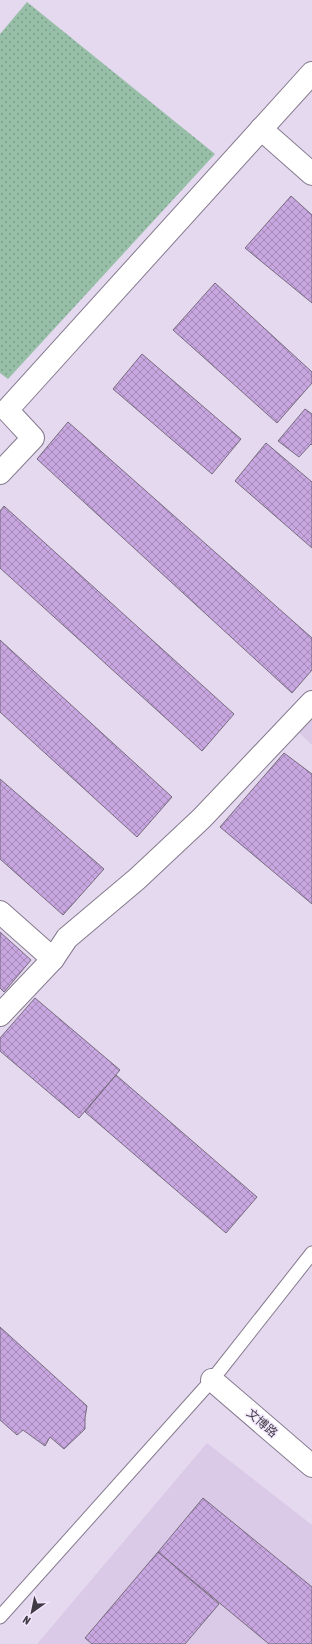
<svg xmlns="http://www.w3.org/2000/svg" width="312" height="1644" font-family="'Asap Condensed','Noto Sans SC',sans-serif">
  <defs>
    <pattern id="park-dots" width="8" height="8" patternUnits="userSpaceOnUse"><rect width="8" height="8" fill="#97bea7"/><path d="M2 2h.1M6 6h.1" fill="none" stroke="#7d9b8a" stroke-width="1.8" stroke-linecap="round"/></pattern>
    <pattern id="building-cross-hatch" width="8" height="8" patternUnits="userSpaceOnUse"><rect width="8" height="8" fill="#c8a6e0"/><path d="M0 0l8 8M0 8l8-8" fill="none" stroke="#a488b7"/></pattern>
  </defs>
  <rect width="100%" height="100%" fill="#e5d9ef"/>
  <g fill="#dbcae7">
    <polygon points="312,702 312,745 291,725"/>
    <polygon points="207,1443 312,1525 312,1644 37,1644"/>
  </g>
  <polygon fill="url(#park-dots)" points="27,2 215,154 8,379 0,373 0,34"/>
  <g fill="url(#building-cross-hatch)" stroke="#766b7e">
    <polygon points="291,196 312,215 312,303 245,248"/>
    <polygon points="215,283 312,372 312,383 277,423 173,330"/>
    <polygon points="142,354 241,439 212,474 113,389"/>
    <polygon points="305,409 312,414 312,445 311,444 299,457 278,441"/>
    <polygon points="68,422 312,638 312,670 292,693 37,459"/>
    <polygon points="266,443 312,482 312,548 235,481"/>
    <polygon points="4,506 234,714 202,751 0,568 0,511"/>
    <polygon points="0,640 172,797 137,837 0,712"/>
    <polygon points="284,753 312,774 312,904 220,827"/>
    <polygon points="0,779 104,869 63,915 0,859"/>
    <polygon points="0,932 31,960 4,992 0,988"/>
    <polygon points="35,998 120,1070 79,1118 0,1051 0,1038"/>
    <polygon points="116,1075 257,1197 226,1233 85,1112"/>
    <polygon points="0,1327 87,1406 85,1418 85,1429 64,1449 50,1437 45,1446 23,1430 17,1435 0,1420"/>
    <polygon points="203,1498 312,1587 312,1644 269,1644 158,1552"/>
    <polygon points="158,1552 219,1604 185,1644 92,1644 85,1638"/>
  </g>
  <g fill="none" stroke-linecap="round" stroke-linejoin="round">
    <g stroke="#857a8e" stroke-width="15">
      <polyline id="service" points="0,1617 212,1380 312,1253"/>
    </g>
    <g stroke="#857a8e" stroke-width="24">
      <g id="minor">
        <polyline points="261,129 312,174"/>
        <polyline points="0,473 33,438 7,410 312,73"/>
        <polyline points="0,912 53,959"/>
        <polyline points="0,1015 53,959 67,938 137,879 202,818 312,702"/>
      </g>
    </g>
    <g stroke="#857a8e" stroke-width="24">
      <polyline id="tertiary" points="212,1380 312,1466"/>
    </g>
    <use href="#service" stroke="#fff" stroke-width="13"/>
    <use href="#minor" stroke="#fff" stroke-width="22"/>
    <use href="#tertiary" stroke="#fff" stroke-width="22"/>
  </g>
  <g text-anchor="middle" dominant-baseline="central" stroke-width="3" stroke-linejoin="round" paint-order="stroke">
    <g font-size="12" fill="#3f3a43" stroke="#f2e6fc">
      <text transform="translate(262 1423) rotate(41)">文博路</text>
    </g>
  </g>
  <g transform="translate(32 1612) rotate(213)" stroke="#f2e6fc" stroke-width="3" paint-order="stroke">
  <path d="M0-3L7 15L0 10L-7 15Z" fill="#3f3a43"/>
  <text y="-6" font-size="11" font-weight="bold" text-anchor="middle" fill="#3f3a43">N</text>
  </g>
</svg>
